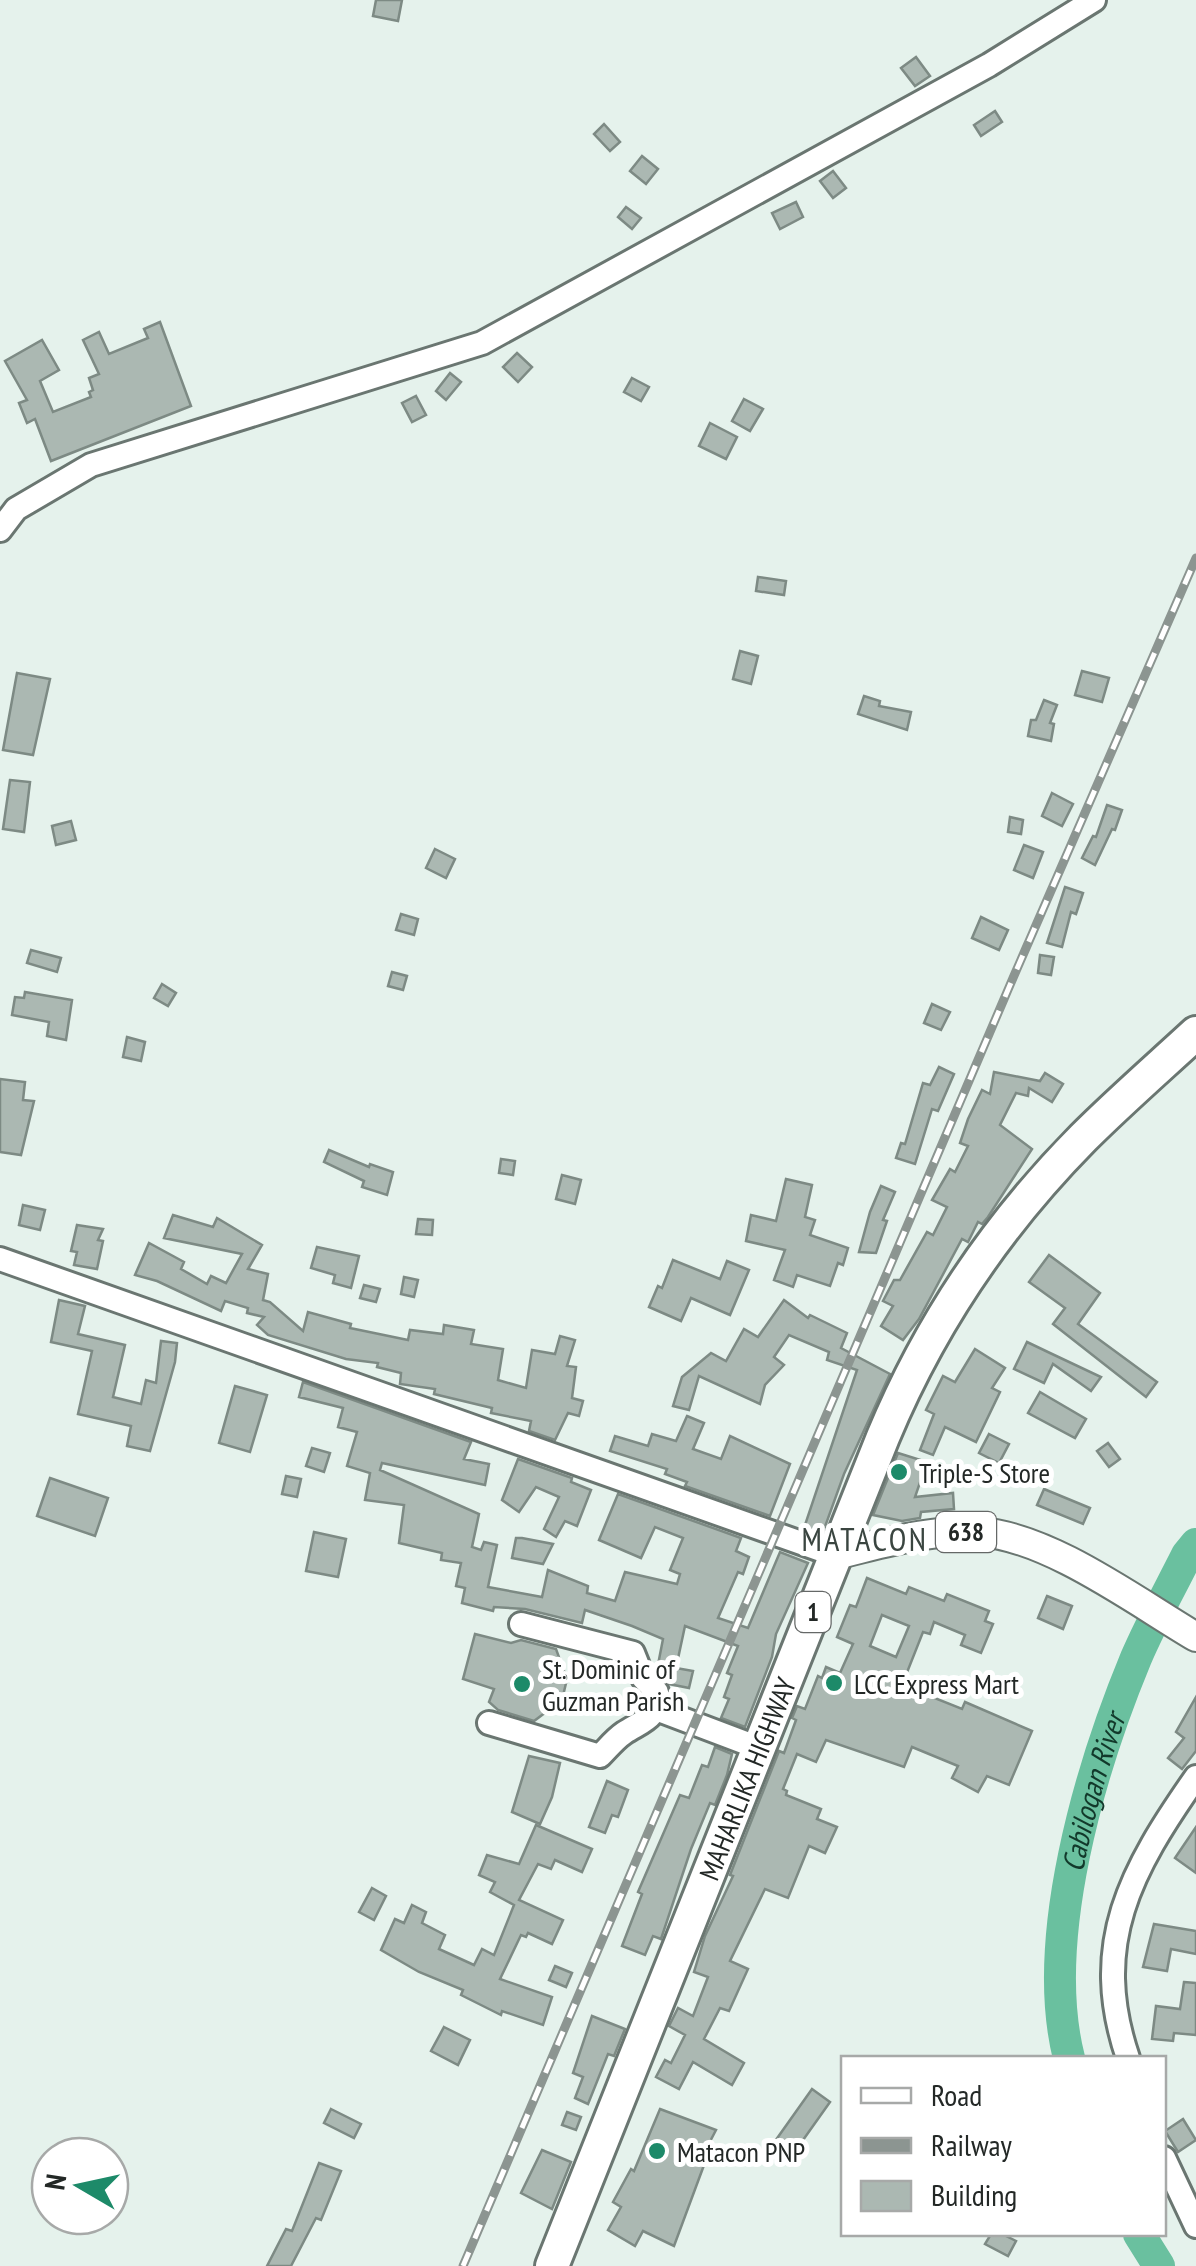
<svg xmlns="http://www.w3.org/2000/svg" width="1196" height="2266" font-family="'PT Sans Narrow',sans-serif">
  <rect width="100%" height="100%" fill="#e5f2ec"/>
  <g fill="none" stroke-linecap="round" stroke-linejoin="round">
    <g stroke="#6ac09f" stroke-width="32">
      <path id="s1" d="M 1069,2058 C 1039,1940 1090,1769 1136,1658 C 1151,1623 1170,1589 1187,1555 L 1196,1544"/>
      <polyline points="1139,2234 1159,2266"/>
    </g>
  </g>
  <g fill="#abb8b2" stroke="#7d8a84" stroke-width="2.5" fill-rule="evenodd">
    <polygon points="376,0 402,0 398,21 373,16"/>
    <polygon points="916,57 930,76 915,86 901,68"/>
    <polygon points="995,111 1002,122 981,136 974,125"/>
    <polygon points="604,124 620,142 610,151 594,134"/>
    <polygon points="642,156 658,169 646,184 630,171"/>
    <polygon points="833,171 846,188 833,198 820,181"/>
    <polygon points="796,202 803,217 780,229 772,213"/>
    <polygon points="626,207 641,218 632,229 618,217"/>
    <polygon points="160,322 191,406 51,461 35,419 27,423 19,403 27,400 5,361 42,340 59,370 40,381 53,412 91,397 89,392 93,390 89,378 99,374 83,340 99,332 109,354 148,338 144,329"/>
    <polygon points="517,353 532,367 518,382 503,367"/>
    <polygon points="450,373 461,382 446,400 436,391"/>
    <polygon points="632,378 649,387 641,401 624,392"/>
    <polygon points="416,396 426,415 412,422 402,403"/>
    <polygon points="744,399 763,409 750,431 732,421"/>
    <polygon points="710,423 737,437 726,459 699,446"/>
    <polygon points="758,577 786,581 784,595 756,591"/>
    <polygon points="740,651 758,656 751,684 733,679"/>
    <polygon points="1082,671 1109,678 1102,702 1075,695"/>
    <polygon points="17,673 50,679 33,755 3,750"/>
    <polygon points="864,696 880,701 879,706 911,712 907,730 858,714"/>
    <polygon points="1044,700 1057,705 1050,723 1054,724 1051,741 1028,736 1031,720 1036,720"/>
    <polygon points="10,780 30,782 24,832 3,829"/>
    <polygon points="1052,793 1073,804 1062,826 1042,816"/>
    <polygon points="1107,805 1122,810 1115,830 1112,829 1095,865 1082,858 1093,836 1096,837"/>
    <polygon points="1010,817 1023,820 1021,834 1008,832"/>
    <polygon points="71,821 76,840 56,845 52,826"/>
    <polygon points="1024,845 1043,852 1033,878 1014,870"/>
    <polygon points="435,849 455,859 446,878 426,868"/>
    <polygon points="1065,887 1083,893 1076,914 1071,912 1062,947 1047,943"/>
    <polygon points="401,914 418,919 414,935 396,930"/>
    <polygon points="981,917 1008,930 999,950 972,938"/>
    <polygon points="31,950 61,958 57,972 27,963"/>
    <polygon points="1040,955 1054,957 1051,975 1038,973"/>
    <polygon points="392,972 407,976 403,990 388,986"/>
    <polygon points="162,984 176,993 168,1006 154,998"/>
    <polygon points="25,992 72,1000 66,1040 47,1036 49,1022 12,1015 15,997 24,998"/>
    <polygon points="932,1004 950,1012 941,1030 924,1023"/>
    <polygon points="127,1037 145,1042 141,1061 123,1057"/>
    <polygon points="939,1067 954,1074 938,1111 932,1109 915,1164 896,1158 901,1143 905,1144 923,1083 930,1085"/>
    <polygon points="994,1072 1040,1081 1045,1073 1063,1084 1052,1102 1029,1088 1028,1096 1016,1093 1000,1125 1032,1149 988,1217 982,1224 978,1222 968,1242 962,1239 919,1319 903,1340 881,1326 893,1306 883,1301 894,1280 900,1280 927,1232 933,1235 947,1207 932,1200 950,1169 955,1172 968,1146 960,1143 968,1119 982,1090 990,1094"/>
    <polygon points="0,1079 25,1082 23,1100 34,1101 21,1155 0,1152"/>
    <polygon points="329,1150 369,1167 370,1164 393,1172 387,1195 362,1187 364,1181 324,1162"/>
    <polygon points="501,1159 515,1161 513,1175 499,1173"/>
    <polygon points="562,1175 581,1180 575,1204 556,1199"/>
    <polygon points="786,1179 812,1185 805,1217 815,1220 810,1235 848,1248 843,1265 838,1263 830,1286 797,1275 793,1287 774,1280 785,1250 746,1241 751,1215 776,1221"/>
    <polygon points="881,1186 895,1192 883,1220 887,1221 876,1253 859,1252 870,1212"/>
    <polygon points="23,1205 45,1210 40,1230 19,1225"/>
    <polygon points="173,1215 213,1227 217,1218 262,1245 248,1269 268,1274 263,1300 270,1302 303,1331 308,1312 351,1324 350,1328 408,1340 410,1330 443,1334 444,1325 474,1330 471,1344 503,1349 498,1380 526,1388 532,1350 555,1354 560,1336 575,1340 567,1366 576,1367 572,1398 583,1401 579,1416 568,1413 555,1440 529,1431 531,1421 491,1413 492,1408 434,1394 435,1389 400,1384 401,1373 377,1367 378,1363 346,1359 268,1335 257,1325 264,1317 247,1313 248,1308 225,1301 221,1311 157,1281 135,1275 149,1243 184,1262 181,1269 207,1284 211,1276 226,1283 242,1254 164,1238"/>
    <polygon points="418,1219 433,1220 432,1235 416,1234"/>
    <polygon points="77,1225 103,1229 98,1240 103,1241 97,1269 74,1265 77,1252 71,1251"/>
    <polygon points="317,1247 359,1256 351,1288 333,1283 335,1275 311,1268"/>
    <polygon points="1049,1255 1100,1293 1078,1324 1157,1382 1146,1397 1053,1324 1065,1308 1029,1282"/>
    <polygon points="673,1260 720,1279 727,1261 749,1270 730,1315 691,1298 681,1321 649,1307 658,1286 662,1288"/>
    <polygon points="404,1277 418,1280 414,1297 401,1294"/>
    <polygon points="364,1285 380,1289 376,1302 360,1298"/>
    <polygon points="59,1300 85,1306 78,1334 125,1345 113,1397 141,1404 146,1380 156,1383 161,1341 177,1343 175,1362 150,1451 127,1446 131,1426 78,1414 92,1351 51,1342"/>
    <polygon points="784,1300 808,1318 810,1315 847,1333 841,1348 890,1374 844,1474 822,1535 804,1528 857,1370 827,1360 829,1352 789,1335 774,1357 784,1365 765,1385 760,1404 699,1376 689,1410 673,1406 682,1377 711,1353 726,1361 744,1329 758,1337"/>
    <polygon points="1027,1342 1050,1353 1101,1377 1091,1391 1053,1364 1044,1383 1014,1369"/>
    <polygon points="975,1349 1005,1368 992,1388 1000,1392 976,1442 945,1427 933,1455 920,1450 934,1414 926,1410 943,1376 955,1382"/>
    <polygon points="303,1382 471,1442 464,1459 489,1464 485,1485 382,1463 380,1470 479,1514 472,1547 481,1550 484,1542 497,1545 488,1587 542,1597 548,1570 588,1586 587,1593 615,1601 625,1572 677,1584 680,1574 670,1570 683,1538 655,1527 641,1558 599,1540 618,1494 741,1538 736,1551 749,1557 743,1574 738,1572 718,1618 748,1628 780,1552 808,1563 776,1634 772,1657 745,1727 721,1718 729,1699 724,1697 732,1675 727,1673 738,1646 685,1626 676,1668 693,1671 689,1688 669,1684 657,1670 663,1639 632,1626 585,1610 582,1623 525,1609 494,1607 493,1611 462,1603 465,1588 456,1586 461,1563 441,1560 442,1553 399,1543 404,1505 365,1500 370,1473 347,1466 357,1432 338,1427 343,1408 299,1397"/>
    <polygon points="235,1386 267,1395 250,1452 219,1443"/>
    <polygon points="1040,1392 1086,1419 1075,1438 1028,1413"/>
    <polygon points="687,1416 704,1423 693,1449 721,1459 730,1436 790,1464 770,1516 685,1486 687,1482 665,1474 667,1469 610,1451 615,1436 648,1446 652,1434 676,1441"/>
    <polygon points="989,1434 1009,1444 999,1463 979,1453"/>
    <polygon points="1108,1443 1120,1459 1109,1467 1097,1451"/>
    <polygon points="312,1448 330,1453 324,1472 306,1466"/>
    <polygon points="898,1453 927,1462 915,1497 953,1493 954,1509 921,1512 920,1518 902,1521 873,1515"/>
    <polygon points="518,1459 572,1478 571,1482 591,1490 577,1526 565,1521 556,1537 544,1529 559,1497 536,1487 519,1512 502,1500"/>
    <polygon points="286,1476 301,1479 297,1497 282,1494"/>
    <polygon points="50,1478 108,1498 95,1536 37,1516"/>
    <polygon points="1044,1489 1090,1508 1083,1524 1037,1505"/>
    <polygon points="314,1532 346,1539 338,1577 306,1571"/>
    <polygon points="516,1538 522,1538 553,1544 543,1564 512,1558"/>
    <path d="M 867,1578 L 906,1594 L 909,1587 L 944,1601 L 947,1594 L 989,1611 L 985,1621 L 993,1624 L 981,1653 L 961,1645 L 965,1635 L 934,1622 L 930,1634 L 923,1632 L 902,1685 L 962,1709 L 965,1702 L 1032,1731 L 1009,1785 L 987,1776 L 978,1792 L 952,1778 L 958,1766 L 912,1747 L 904,1767 L 826,1740 L 816,1762 L 797,1754 L 783,1789 L 787,1791 L 786,1795 L 821,1809 L 817,1819 L 837,1827 L 825,1853 L 809,1846 L 788,1898 L 765,1889 L 730,1961 L 748,1969 L 729,2011 L 720,2008 L 704,2039 L 744,2063 L 732,2085 L 693,2062 L 679,2089 L 656,2077 L 665,2060 L 671,2063 L 685,2035 L 669,2026 L 678,2008 L 693,2016 L 708,1977 L 694,1972 L 705,1936 L 733,1876 L 730,1875 L 779,1751 L 784,1753 L 796,1720 L 792,1718 L 797,1706 L 805,1709 L 818,1676 L 822,1678 L 826,1667 L 840,1673 L 853,1644 L 837,1637 L 850,1605 L 856,1607 ZM 882,1615 L 909,1626 L 896,1657 L 870,1646 Z"/>
    <polygon points="1047,1596 1072,1606 1063,1629 1038,1618"/>
    <polygon points="475,1634 511,1643 521,1640 556,1649 567,1679 562,1700 534,1721 498,1710 489,1702 494,1689 463,1679"/>
    <polygon points="1196,1697 1196,1751 1182,1769 1168,1758 1184,1738 1176,1732"/>
    <polygon points="715,1747 732,1754 727,1775 715,1805 710,1803 691,1849 661,1939 653,1936 645,1955 622,1946 642,1894 638,1892 680,1795 689,1798 702,1765 708,1767"/>
    <polygon points="529,1756 560,1763 552,1797 540,1824 512,1812"/>
    <polygon points="607,1781 628,1790 618,1817 612,1815 605,1833 589,1827"/>
    <polygon points="536,1825 592,1849 582,1872 555,1860 551,1869 538,1864 519,1900 563,1920 552,1944 528,1933 526,1937 521,1935 500,1979 552,1997 543,2025 502,2011 501,2015 461,1995 463,1990 419,1972 381,1950 395,1919 404,1923 412,1905 426,1912 422,1923 445,1935 439,1949 474,1965 482,1949 494,1955 514,1905 490,1892 495,1882 479,1875 487,1855 519,1864"/>
    <polygon points="1196,1827 1196,1873 1175,1858"/>
    <polygon points="372,1888 386,1896 374,1920 359,1912"/>
    <polygon points="1154,1924 1196,1931 1196,1954 1171,1949 1167,1971 1143,1967"/>
    <polygon points="555,1966 572,1973 566,1987 549,1980"/>
    <polygon points="1184,1982 1196,1983 1196,2035 1174,2033 1173,2041 1152,2039 1156,2006 1180,2009"/>
    <polygon points="592,2016 625,2029 614,2056 608,2054 588,2104 575,2098 583,2077 573,2073"/>
    <polygon points="444,2027 470,2040 458,2065 431,2051"/>
    <polygon points="812,2089 830,2102 791,2157 773,2144"/>
    <polygon points="331,2109 361,2124 354,2138 324,2123"/>
    <polygon points="660,2109 716,2130 703,2155 707,2157 674,2246 643,2231 635,2246 608,2230 621,2207 613,2202 631,2169 634,2171"/>
    <polygon points="567,2112 581,2117 576,2130 562,2125"/>
    <polygon points="1183,2119 1196,2140 1178,2152 1165,2131"/>
    <polygon points="542,2150 571,2162 552,2209 521,2193"/>
    <polygon points="319,2163 341,2171 321,2220 316,2218 291,2266 267,2266 286,2229 292,2231"/>
    <polygon points="991,2234 1002,2234 1016,2241 1008,2256 985,2244"/>
  </g>
  <g fill="none" stroke-linecap="round" stroke-linejoin="round">
    <g stroke="#6a7671" stroke-width="28">
      <g id="minor">
        <polyline points="0,530 16,509 91,465 482,343 989,65 1094,0"/>
        <polyline points="0,1259 835,1555"/>
        <polyline points="656,1709 759,1748"/>
        <path d="M 489,1723 L 600,1756 C 607,1749 615,1739 624,1733 C 642,1721 659,1719 657,1692 L 643,1678 L 633,1653 L 521,1624"/>
        <path d="M 1128,2058 C 1089,1944 1131,1870 1196,1777"/>
        <polyline points="1164,2158 1196,2226"/>
      </g>
    </g>
    <g stroke="#6a7671" stroke-width="32">
      <path id="major" d="M 835,1555 C 882,1544 932,1528 981,1532 C 1051,1538 1135,1601 1196,1637"/>
    </g>
    <g stroke="#6a7671" stroke-width="38">
      <g id="highway">
        <path id="s2" d="M 552,2266 L 883,1437 C 930,1324 997,1225 1083,1138 C 1119,1102 1158,1068 1196,1033"/>
      </g>
    </g>
    <use href="#minor" stroke="#fff" stroke-width="22"/>
    <use href="#major" stroke="#fff" stroke-width="28"/>
    <use href="#highway" stroke="#fff" stroke-width="32"/>
    <g stroke="#8c9591" stroke-width="9">
      <polyline id="rail" points="463,2266 1013,978 1196,558"/>
    </g>
    <use href="#rail" stroke="#fff" stroke-width="5" stroke-dasharray="15" stroke-linecap="butt"/>
  </g>
  <g fill="#1d8a69" stroke="#fff" stroke-width="4">
    <circle cx="899" cy="1472" r="10"/>
    <circle cx="834" cy="1683" r="10"/>
    <circle cx="522" cy="1684" r="10"/>
    <circle cx="657" cy="2151" r="10"/>
  </g>
  <g text-anchor="middle" dominant-baseline="central" stroke-width="10" stroke-linejoin="round" paint-order="stroke">
    <g fill="#fff" stroke="#656867" stroke-width="2.5">
      <rect x="936" y="1512" width="60" height="40" rx="8"/>
      <rect x="795.5" y="1592" width="35" height="40" rx="8"/>
    </g>
    <g font-size="25" font-weight="bold" fill="#232826">
      <text x="966" y="1532">638</text>
      <text x="813" y="1612">1</text>
    </g>
    <g font-size="28" fill="#232826" stroke="#fff" text-anchor="start">
      <text x="919" y="1472">Triple-S Store</text>
      <text x="542" y="1668">St. Dominic of<tspan x="542" dy="32">Guzman Parish</tspan></text>
      <text x="854" y="1683">LCC Express Mart</text>
      <text x="677" y="2151">Matacon PNP</text>
    </g>
    <g font-size="28" fill="#232826" stroke="#fff">
      <text stroke="none"><textPath href="#s2" startOffset="525">MAHARLIKA HIGHWAY</textPath></text>
    </g>
    <g font-size="30" font-style="italic" fill="#12392b" stroke="#fff">
      <text stroke="none"><textPath href="#s1" startOffset="270">Cabilogan River</textPath></text>
    </g>
    <g font-size="32" letter-spacing="2.5" fill="#3a4540" stroke="#fff">
      <text x="865" y="1539">MATACON</text>
    </g>
  </g>
  <rect x="841" y="2056" width="325" height="180" fill="#ffffff" stroke="#a7a9a8" stroke-width="2.5"/>
  <rect x="861" y="2088" width="50" height="15" fill="#ffffff" stroke="#a7a9a8" stroke-width="2.5"/>
  <text x="931" y="2106" font-size="30" fill="#232826">Road</text>
  <rect x="861" y="2138" width="50" height="15" fill="#8c9591" stroke="#a7a9a8" stroke-width="2.5"/>
  <text x="931" y="2156" font-size="30" fill="#232826">Railway</text>
  <rect x="861" y="2181" width="50" height="30" fill="#abb8b2" stroke="#a7a9a8" stroke-width="2.5"/>
  <text x="931" y="2206" font-size="30" fill="#232826">Building</text>
  <g transform="translate(80 2186) rotate(279)"><circle r="48" fill="#ffffff" stroke="#a7a9a8" stroke-width="2.5"/>
  <path d="M0-8L18 38L0 25L-18 38Z" fill="#1d8a69"/>
  <text y="-15" font-size="28" font-weight="bold" text-anchor="middle" fill="#232826">N</text>
  </g>
</svg>
